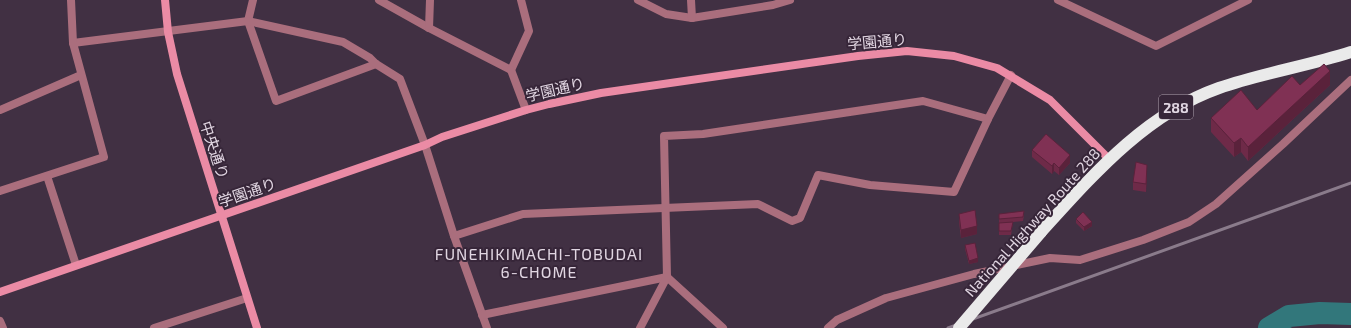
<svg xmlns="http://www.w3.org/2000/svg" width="1351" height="328" font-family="'Exo 2','Noto Sans JP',sans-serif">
  <rect width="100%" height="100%" fill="#413043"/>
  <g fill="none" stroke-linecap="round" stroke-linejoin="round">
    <polyline stroke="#32777b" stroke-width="22" points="1269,328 1289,316 1320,313 1351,314"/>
    <g stroke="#aa6e7d" stroke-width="8">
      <polyline points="253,0 248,21 276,101 376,64"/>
      <polyline points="379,0 429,28 511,70 529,31 521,0"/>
      <polyline points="638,0 666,14 692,18 773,5 790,0"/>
      <polyline points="691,0 692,18"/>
      <polyline points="1058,0 1156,46 1248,0"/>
      <polyline points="429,28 430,0"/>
      <polyline points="73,43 248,21 343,42 370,58 376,64 400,79 425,145 454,236 487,328"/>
      <polyline points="511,70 526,110"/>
      <polyline points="0,110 81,75"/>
      <polyline points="47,176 76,265"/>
      <polyline points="0,191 104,157 73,43 71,0"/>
      <polyline points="454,236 523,214 758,204 792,221 800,218 818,175 870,185 954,192 988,119 1011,75"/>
      <polyline points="667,277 723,328"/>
      <polyline points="482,315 667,277"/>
      <polyline points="0,321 3,328"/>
      <polyline points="154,328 247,298"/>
      <polyline points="640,328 667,277 664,136 703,134 923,101 988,119"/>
      <polyline points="828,328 837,320 886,298 974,274 1050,258 1080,260 1143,240 1189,222 1216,204 1283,144 1351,80"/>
    </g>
    <g stroke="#eb8ba5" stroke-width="8">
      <polyline points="165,0 168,32 177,74 257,328"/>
      <polyline points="0,292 425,145 442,137 526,110 549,104 601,93 858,56 907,51 954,56 997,68 1050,100 1109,159"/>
    </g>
    <path stroke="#eaeaea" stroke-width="12" d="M 1041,232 C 1092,176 1145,114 1219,88 C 1262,73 1308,66 1351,52"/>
    <polyline stroke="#8a7b8b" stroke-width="3" points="948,328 1351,183"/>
    <polyline stroke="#eaeaea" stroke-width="12" points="959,328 1041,232"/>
  </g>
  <g fill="#6e2a48">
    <polygon points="1300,85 1330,85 1248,161 1241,152 1234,157 1211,132 1211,118 1257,110"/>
    <polygon points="1032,150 1070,163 1059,175 1054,171 1052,174 1032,157"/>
    <polygon points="1147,172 1146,192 1133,190 1133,182"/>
    <polygon points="959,214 977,234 961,238 959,222"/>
    <polygon points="1024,215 1023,221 1013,222 1011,235 999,235 999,223 1003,223 999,223 999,219"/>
    <polygon points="1076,219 1092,226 1084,231 1076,223"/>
    <polygon points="965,245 978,262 969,264 965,249"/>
  </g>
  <g fill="#5a223b">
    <polygon points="1330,71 1330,85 1248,161 1248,147"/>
    <polygon points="1241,138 1241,152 1234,157 1234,143"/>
    <polygon points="1070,155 1070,163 1059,175 1059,168"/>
    <polygon points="1054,163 1054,171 1052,174 1052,166"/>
    <polygon points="1147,165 1147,172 1146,192 1146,184"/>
    <polygon points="1092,222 1092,226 1084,231 1084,227"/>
    <polygon points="977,226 977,234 961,238 961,230"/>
    <polygon points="978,258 978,262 969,264 969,261"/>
  </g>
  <g fill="#803154" stroke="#5a223b">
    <polygon points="1324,64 1330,71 1248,147 1241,138 1234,143 1211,118 1241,90 1257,110 1292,76 1300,85"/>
    <polygon points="1046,134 1070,155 1059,168 1054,163 1052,166 1032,150"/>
    <polygon points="1136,162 1147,165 1146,184 1133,182"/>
    <polygon points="975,210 977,226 961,230 959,214"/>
    <polygon points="1024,211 1023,217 999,219 999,214"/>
    <polygon points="1083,212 1092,222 1084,227 1076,219"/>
    <polygon points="1013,222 1011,231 999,231 999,223"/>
    <polygon points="975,243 978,258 969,261 965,245"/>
  </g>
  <g text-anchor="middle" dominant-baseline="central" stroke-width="4" stroke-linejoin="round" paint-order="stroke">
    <rect fill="#372639" stroke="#aea1af" stroke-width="1" x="1159" y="95" width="34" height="24" rx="3"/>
    <g font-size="14" font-weight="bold" fill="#e1d6e2">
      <text x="1176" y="107">288</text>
    </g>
    <g font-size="15" fill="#e1d6e2" stroke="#372639">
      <text transform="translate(877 41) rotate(-5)">学園通り</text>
      <text transform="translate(555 89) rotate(-13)">学園通り</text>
      <text transform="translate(215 150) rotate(72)">中央通り</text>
      <text transform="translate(247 192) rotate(-19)">学園通り</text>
      <text transform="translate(1032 222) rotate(-48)">National Highway Route 288</text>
    </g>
    <g font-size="16" letter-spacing="1" fill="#e1d6e2" stroke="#372639">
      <text x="539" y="253">FUNEHIKIMACHI-TOBUDAI<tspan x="539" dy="18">6-CHOME</tspan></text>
    </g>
  </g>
</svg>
